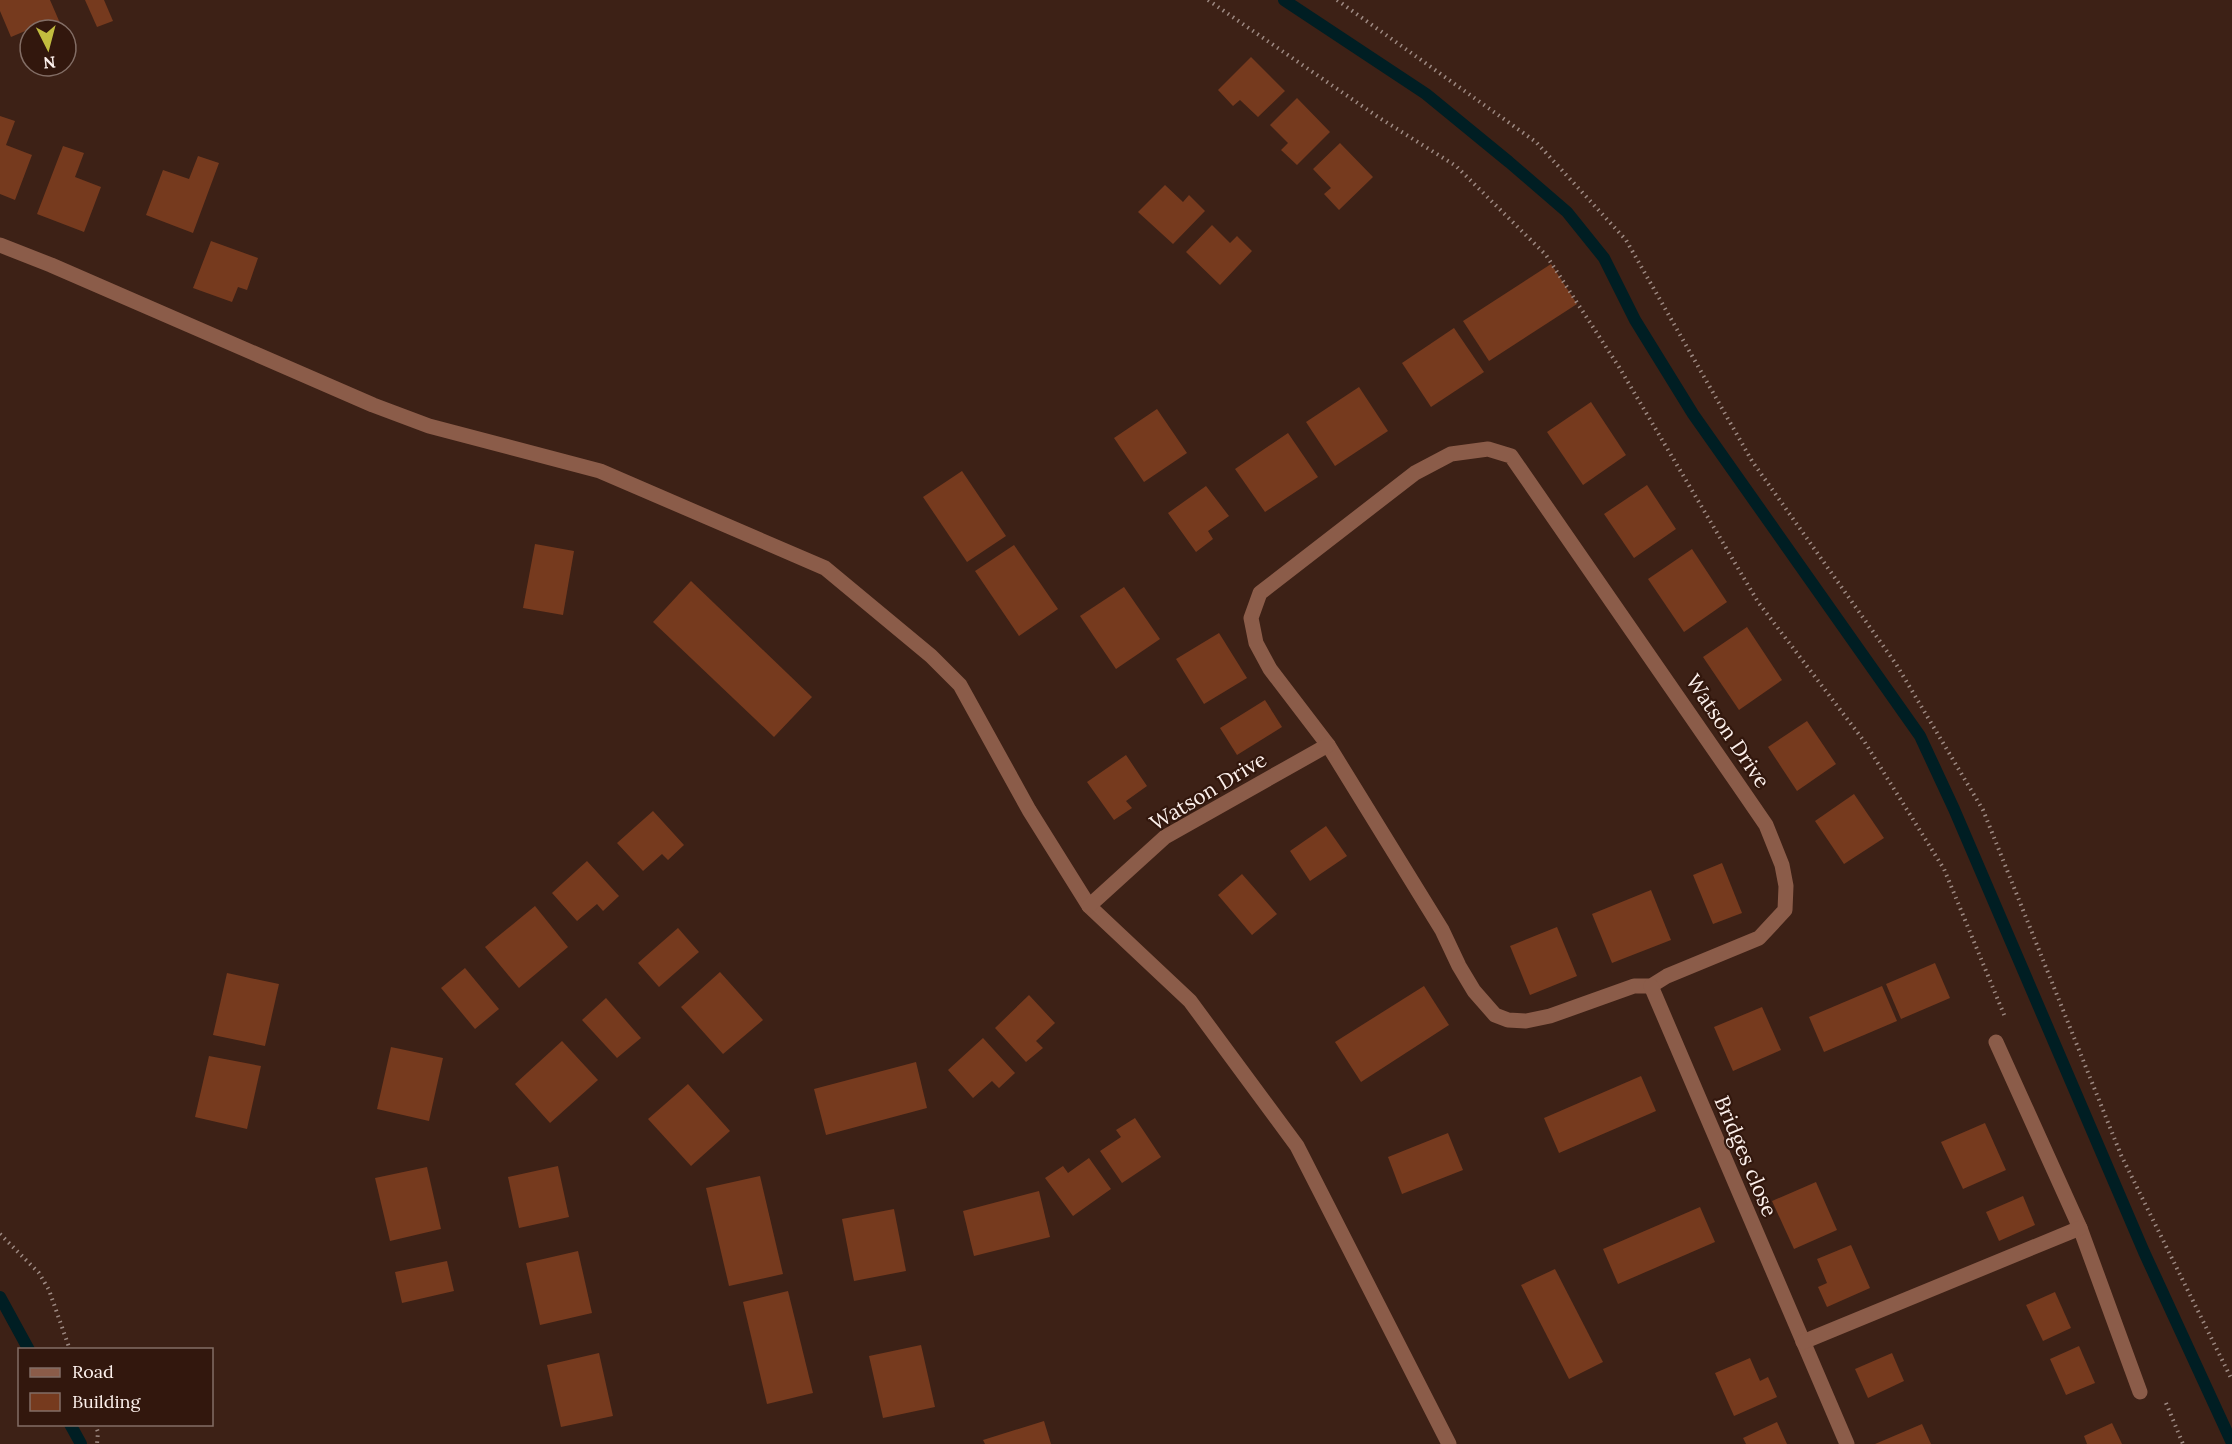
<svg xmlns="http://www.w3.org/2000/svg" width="2232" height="1444" font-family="Lora,serif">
  <rect width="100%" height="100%" fill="#3d2116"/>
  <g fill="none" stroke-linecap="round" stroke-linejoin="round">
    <g stroke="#001e23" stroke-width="12">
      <polyline points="1284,0 1426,94 1509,162 1567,212 1604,258 1635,320 1693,414 1920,736 1954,809 2144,1252 2232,1443"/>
      <polyline points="0,1297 29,1350"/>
      <polyline points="70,1424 81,1444"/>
    </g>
  </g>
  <g fill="#763a1e">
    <polygon points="0,0 50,0 63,30 39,30 37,26 11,37 0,11"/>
    <polygon points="85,0 104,0 113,21 97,27"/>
    <polygon points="1251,57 1285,91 1258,117 1240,100 1233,106 1218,90"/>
    <polygon points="1297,98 1330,132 1297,165 1281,150 1288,143 1270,125"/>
    <polygon points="0,116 15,121 6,145 32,155 15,200 0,194"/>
    <polygon points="1340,143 1373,177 1339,210 1324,194 1331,188 1313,169"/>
    <polygon points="63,146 84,153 75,177 101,187 84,232 37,214"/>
    <polygon points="198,156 219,163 193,233 146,215 163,170 189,179"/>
    <polygon points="1165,185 1183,202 1189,195 1205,211 1173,244 1138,212"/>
    <polygon points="1212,225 1230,243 1237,236 1252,251 1220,285 1186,252"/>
    <polygon points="211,241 258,258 247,290 238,287 232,302 193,288"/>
    <polygon points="1551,264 1577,304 1489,361 1463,321"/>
    <polygon points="1454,328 1484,372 1431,407 1402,363"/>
    <polygon points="1359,387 1388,431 1335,466 1306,422"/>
    <polygon points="1591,402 1626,455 1583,485 1547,432"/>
    <polygon points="1157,409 1187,453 1144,482 1114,438"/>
    <polygon points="1288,433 1318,477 1265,512 1235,469"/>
    <polygon points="962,471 1006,536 967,562 923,497"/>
    <polygon points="1647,485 1676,529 1634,558 1604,514"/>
    <polygon points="1206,486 1229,516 1208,531 1213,539 1196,552 1168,513"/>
    <polygon points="535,544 574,551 563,615 523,608"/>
    <polygon points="1014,545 1058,609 1019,636 975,571"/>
    <polygon points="1692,549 1727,602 1684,632 1648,579"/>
    <polygon points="691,581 812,697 774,737 653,622"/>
    <polygon points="1124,587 1160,639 1116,669 1080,616"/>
    <polygon points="1747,627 1782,680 1739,710 1703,657"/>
    <polygon points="1219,633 1247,678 1204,704 1176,659"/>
    <polygon points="1265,700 1282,727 1237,755 1220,728"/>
    <polygon points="1807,721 1836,764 1797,791 1768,747"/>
    <polygon points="1126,755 1147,786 1126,801 1132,808 1114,820 1087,782"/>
    <polygon points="1854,794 1884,838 1844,864 1815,821"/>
    <polygon points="653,811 684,845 668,860 662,854 643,871 617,843"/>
    <polygon points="1326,826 1347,856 1310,881 1290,851"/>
    <polygon points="587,861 619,896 603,911 597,904 577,921 552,893"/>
    <polygon points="1722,863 1742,913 1713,924 1693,875"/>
    <polygon points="1242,874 1277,914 1252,935 1218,895"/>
    <polygon points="1651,890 1671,940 1612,963 1592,914"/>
    <polygon points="535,906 568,947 519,988 485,947"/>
    <polygon points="1557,927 1577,976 1530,995 1510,946"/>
    <polygon points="678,928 699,952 659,987 638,963"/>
    <polygon points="1935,963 1950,998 1901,1019 1886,984"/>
    <polygon points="465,968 499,1009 475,1029 441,988"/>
    <polygon points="720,972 763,1020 723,1054 681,1007"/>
    <polygon points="227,973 279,984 265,1046 213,1035"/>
    <polygon points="1424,986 1449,1025 1361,1082 1335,1042"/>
    <polygon points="1882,986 1897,1021 1824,1052 1809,1017"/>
    <polygon points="1029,995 1055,1023 1036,1041 1043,1048 1026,1062 995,1028"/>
    <polygon points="606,998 641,1038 617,1058 582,1020"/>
    <polygon points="1762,1007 1781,1050 1733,1071 1714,1027"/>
    <polygon points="983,1038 1015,1073 999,1088 992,1081 973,1098 948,1070"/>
    <polygon points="562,1041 598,1080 550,1123 515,1084"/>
    <polygon points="391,1047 443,1058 429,1121 377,1109"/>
    <polygon points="209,1056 261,1066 247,1129 195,1117"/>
    <polygon points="916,1062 927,1108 826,1135 814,1089"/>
    <polygon points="1641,1076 1656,1111 1559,1153 1544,1118"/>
    <polygon points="688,1084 730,1131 691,1166 648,1119"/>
    <polygon points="1135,1118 1161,1157 1122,1183 1100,1151 1121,1137 1116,1130"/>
    <polygon points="1985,1123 2006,1170 1963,1189 1941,1142"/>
    <polygon points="1448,1133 1463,1170 1402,1194 1388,1157"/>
    <polygon points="1089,1158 1111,1189 1073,1216 1045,1178 1063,1166 1068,1173"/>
    <polygon points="558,1166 569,1217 519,1228 508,1177"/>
    <polygon points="427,1167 441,1229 390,1241 375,1178"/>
    <polygon points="760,1176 783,1274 729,1286 706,1188"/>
    <polygon points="1816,1182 1837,1230 1794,1249 1772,1201"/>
    <polygon points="1039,1191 1050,1237 974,1256 963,1211"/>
    <polygon points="2023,1196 2035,1225 1999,1241 1986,1212"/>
    <polygon points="1700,1207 1715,1242 1618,1284 1603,1249"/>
    <polygon points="894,1209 906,1271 854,1281 842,1219"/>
    <polygon points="1851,1245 1870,1288 1827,1307 1818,1287 1827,1283 1817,1259"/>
    <polygon points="578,1251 592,1313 540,1325 526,1263"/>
    <polygon points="447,1261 454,1291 402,1303 395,1272"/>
    <polygon points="1555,1269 1603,1362 1569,1379 1521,1285"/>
    <polygon points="788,1291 813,1393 767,1404 743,1302"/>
    <polygon points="2055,1292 2071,1328 2043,1341 2026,1305"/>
    <polygon points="921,1345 935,1407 883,1418 869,1356"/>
    <polygon points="2079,1346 2095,1383 2066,1395 2050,1359"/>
    <polygon points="599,1353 613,1416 561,1427 547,1365"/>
    <polygon points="1892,1353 1904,1381 1868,1398 1855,1369"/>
    <polygon points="1750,1358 1760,1381 1768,1377 1777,1397 1734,1416 1715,1373"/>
    <polygon points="1044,1421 1051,1444 985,1444 983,1440"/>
    <polygon points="1777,1422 1787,1444 1746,1444 1743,1438"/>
    <polygon points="2112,1423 2122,1444 2087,1444 2084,1436"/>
    <polygon points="1922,1424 1931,1444 1875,1444"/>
  </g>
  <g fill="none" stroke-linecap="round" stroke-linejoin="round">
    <g stroke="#9d8982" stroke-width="4" stroke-dasharray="1.5 4.5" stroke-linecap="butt">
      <polyline points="1208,0 1378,117 1456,166 1546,255 1619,367 1758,602 1864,741 1944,869 2005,1017"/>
      <polyline points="1337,0 1536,142 1626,240 1752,461 1896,664 1983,810 2121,1155 2232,1380"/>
      <polyline points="0,1234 39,1273 49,1290 70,1350"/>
      <polyline points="2166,1403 2183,1444"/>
      <polyline points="95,1424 98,1432 97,1444"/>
    </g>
    <polyline stroke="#8b5c49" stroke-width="15" points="0,245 51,265 373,405 429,426 600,471 825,568 931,656 960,685 1029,810 1089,906 1190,1001 1297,1146 1449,1444"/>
    <g stroke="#8b5c49" stroke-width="15">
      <polygon points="1488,449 1511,456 1742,790 1766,825 1782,865 1786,886 1785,910 1759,938 1667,976 1651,986 1634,986 1550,1016 1526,1021 1508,1020 1495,1015 1474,991 1459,966 1442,930 1328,745 1270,669 1256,643 1251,618 1260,593 1415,473 1451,454"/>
      <polyline points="1089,906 1165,837 1328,745"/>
      <polyline points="1651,986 1847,1444"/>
      <polyline points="1996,1042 2080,1228 2140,1392"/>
      <polyline points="1803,1342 2080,1228"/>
    </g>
  </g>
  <g text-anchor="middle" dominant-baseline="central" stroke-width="4.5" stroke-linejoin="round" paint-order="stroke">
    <g font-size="21" fill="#fcf0ec" stroke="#32170d">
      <text transform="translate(1728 731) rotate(56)">Watson Drive</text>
      <text transform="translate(1208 791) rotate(-31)">Watson Drive</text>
      <text transform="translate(1746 1156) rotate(67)">Bridges close</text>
    </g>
  </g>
  <rect x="18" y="1348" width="195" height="78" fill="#32170d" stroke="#836e66" stroke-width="1.5"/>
  <rect x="30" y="1368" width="30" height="9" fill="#8b5c49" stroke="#836e66" stroke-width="1.5"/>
  <text x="72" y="1378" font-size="18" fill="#fcf0ec">Road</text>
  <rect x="30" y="1393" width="30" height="18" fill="#763a1e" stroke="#836e66" stroke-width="1.5"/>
  <text x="72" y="1408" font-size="18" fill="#fcf0ec">Building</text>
  <g transform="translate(48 48) rotate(174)"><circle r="28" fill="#32170d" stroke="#836e66" stroke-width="1.5"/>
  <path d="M0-4.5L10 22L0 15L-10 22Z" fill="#c2bd3f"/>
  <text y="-9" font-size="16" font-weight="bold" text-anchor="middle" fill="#fcf0ec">N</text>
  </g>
</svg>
